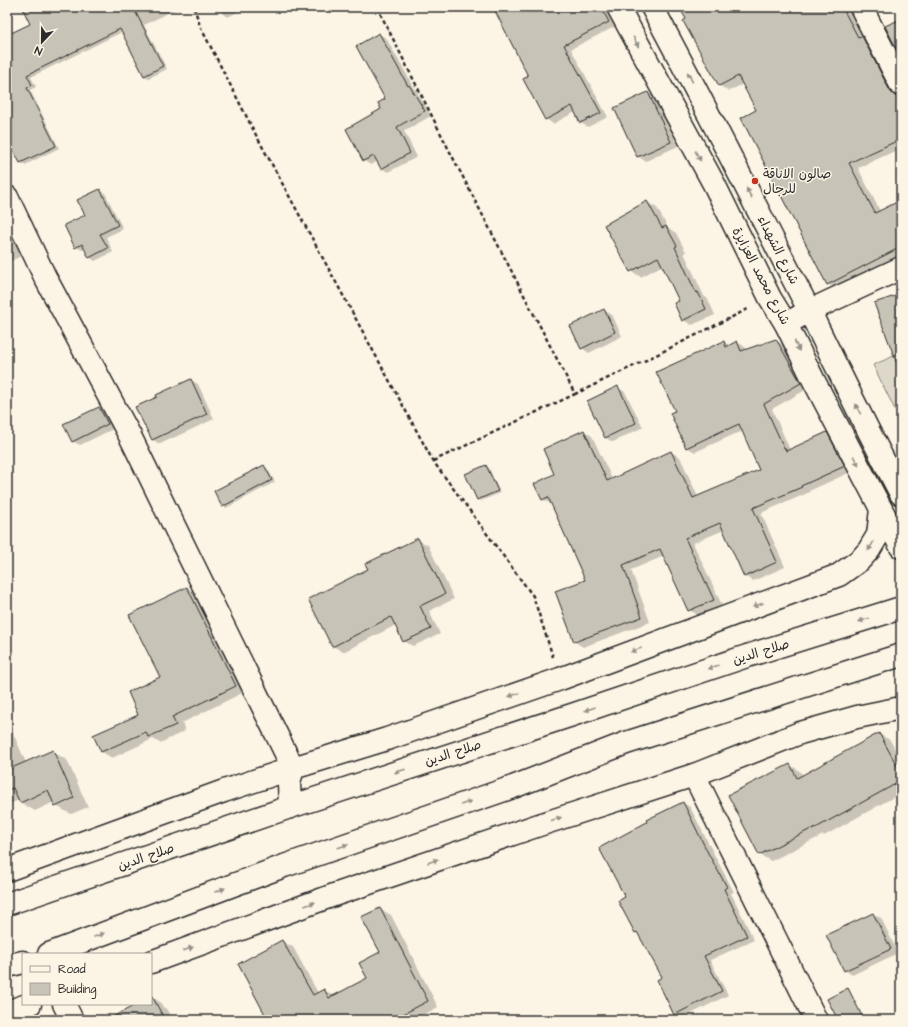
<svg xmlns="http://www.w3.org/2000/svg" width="908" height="1027" font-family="'Architects Daughter','Playpen Sans Arabic',sans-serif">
  <rect width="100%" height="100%" fill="#fcf5e5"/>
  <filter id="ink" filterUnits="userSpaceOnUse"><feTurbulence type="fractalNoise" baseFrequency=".025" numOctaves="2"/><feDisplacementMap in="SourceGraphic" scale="8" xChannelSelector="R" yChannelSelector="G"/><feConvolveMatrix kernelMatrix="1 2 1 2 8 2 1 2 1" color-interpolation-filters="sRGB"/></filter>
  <g filter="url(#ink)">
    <polygon fill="#ded8ca" stroke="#84827a" points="901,353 901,422 873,365"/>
    <g fill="#0003">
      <polygon points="23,7 180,7 144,25 167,69 149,78 144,76 122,32 31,77 36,87 30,90 59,148 25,165 21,163 7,135 7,36 32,24"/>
      <polygon points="220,7 247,7 228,17 223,14"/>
      <polygon points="505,7 606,7 616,26 571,49 608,117 588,127 581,123 575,112 553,124 546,119"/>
      <polygon points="680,7 859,7 851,12 864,38 871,42 899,97 901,98 901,159 897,150 858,168 880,211 901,201 901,257 837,290 828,284 757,110 743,84 729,91 720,86 684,21 687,20"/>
      <polygon points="379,34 386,38 415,89 416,90 431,116 404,131 417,157 388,172 381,168 378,161 371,165 364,161 347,130 383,110 386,100"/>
      <polygon points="648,93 656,97 678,146 646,161 638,157 616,108"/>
      <polygon points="100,190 105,193 123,229 106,237 113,252 95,261 89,257 85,249 82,250 76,247 86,215"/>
      <polygon points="647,202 657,208 668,228 676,233 686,252 684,253 704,296 708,299 715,315 692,325 683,320 680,301 663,265 641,277 631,271"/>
      <polygon points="7,216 25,254 7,263"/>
      <polygon points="604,310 612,315 622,336 589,353 582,348"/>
      <polygon points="775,340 784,345 809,388 772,409 790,450 827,433 835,438 853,471 809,491 810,492 761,513 785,567 753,581 744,576 724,530 693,543 722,605 698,615 689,610 664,556 631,570 650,622 583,647 575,642 586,580 552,504 551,504 542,499 556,474 584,431 592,436 612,479 671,452 680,457 698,497 760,471 743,431 736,434 735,434 695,452 686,447 676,412 724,342 730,346 737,342 745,347 746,350"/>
      <polygon points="191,380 198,384 214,419 160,444 153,440 137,408"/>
      <polygon points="618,388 625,392 643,427 613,442 606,438"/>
      <polygon points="99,408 107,412 115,428 80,445 72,441 65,425"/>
      <polygon points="264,466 267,468 275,482 226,508 223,506"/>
      <polygon points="486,466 489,468 500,493 481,501 478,499"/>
      <polygon points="418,540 428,545 454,599 429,611 440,634 413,646 403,641 396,625 343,652 333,646 369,570"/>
      <polygon points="187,588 198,594 246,691 182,723 185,731 160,743 153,739 112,758 102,752 95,735 139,715 161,678"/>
      <polygon points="7,719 26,763 53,752 67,760 88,807 71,814 56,806 54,802 35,811 20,802 19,800 7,805"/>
      <polygon points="879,734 890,740 901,760 901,793 824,836 823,835 771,861 760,855 730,796 790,765 801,772 803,776"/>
      <polygon points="683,803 690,807 716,858 734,892 731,893 754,940 710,960 728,995 683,1018 675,1014 663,978 640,935 636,932 627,897"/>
      <polygon points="380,909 391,915 438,1007 414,1020 254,1020 266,1014 282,941 293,947 318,993 324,990 335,996 368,979 381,953"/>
      <polygon points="873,914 881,918 898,953 852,975 845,970"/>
      <polygon points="152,997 160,1002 163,1007 168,1010 173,1020 118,1020 140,1004 151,1004 151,998"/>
      <polygon points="901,1014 901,1020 890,1020"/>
    </g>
    <g fill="#c8c3b7" stroke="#2b2b2b">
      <polygon points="22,7 133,7 163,66 144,76 120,29 27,75 32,85 27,88 56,146 20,163 7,138 7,35 30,24"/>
      <polygon points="493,7 601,7 609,22 564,45 601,113 580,123 572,106 545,120 523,79 528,76"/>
      <polygon points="679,7 842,7 858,37 862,36 890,91 895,96 901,97 901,139 849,163 875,213 901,200 901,247 827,285 741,118 756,110 738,76 719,86 683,21 686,19"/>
      <polygon points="901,19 901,58 885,26"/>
      <polygon points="379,33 408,86 409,85 425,111 397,127 410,153 381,169 374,156 363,161 346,129 381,109 378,103 385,99 356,46"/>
      <polygon points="648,92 671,142 637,157 614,108"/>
      <polygon points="100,189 118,225 100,234 108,248 89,258 82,244 75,248 64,225 85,215 77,200"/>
      <polygon points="647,201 662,228 666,226 677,246 675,247 696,293 698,292 706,309 682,321 674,303 679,301 658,257 630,272 604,225"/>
      <polygon points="901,294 901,369 899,369 874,303"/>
      <polygon points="604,309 615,332 581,349 570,326"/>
      <polygon points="776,339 801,383 764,404 784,448 785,448 786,451 827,432 845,466 801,486 802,487 753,508 777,562 744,577 720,523 685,538 714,600 688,611 660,549 623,565 642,617 574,642 555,591 585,580 548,497 542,500 534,484 554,474 543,449 584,430 607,481 671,451 693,498 759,470 739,424 726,430 726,429 686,448 670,413 675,411 656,372 724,341 726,347 737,341 741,351"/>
      <polygon points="191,379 207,414 152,440 135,407 157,397 156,395"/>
      <polygon points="618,386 636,423 605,438 587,401"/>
      <polygon points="99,407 108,424 72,442 63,424"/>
      <polygon points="264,465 272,480 222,507 214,491"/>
      <polygon points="486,465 498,491 477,500 465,474"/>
      <polygon points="418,538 445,594 420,606 431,629 403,642 391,617 332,647 308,599 368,569 365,564"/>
      <polygon points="187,587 236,686 172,717 176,725 148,737 146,732 101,752 93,735 138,715 128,692 160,677 129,615"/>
      <polygon points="879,733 901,773 901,781 812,830 811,829 759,855 728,795 790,764 797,778"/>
      <polygon points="53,750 74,798 55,807 48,790 20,803 13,788 7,790 7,770"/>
      <polygon points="683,802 708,853 727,887 724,889 747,936 704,956 722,991 674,1015 657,980 662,977 637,932 635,933 618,901 625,897 599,848 647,822 646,820"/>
      <polygon points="380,908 428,1001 392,1020 268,1020 238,964 282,940 313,995 324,989 329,998 367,978 359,963 380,952 361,917"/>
      <polygon points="873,913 891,949 844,971 826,935"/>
      <polygon points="848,988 864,1020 838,1020 827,999"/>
      <polygon points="152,996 165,1020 107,1020 137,1004 151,1004 151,997"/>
    </g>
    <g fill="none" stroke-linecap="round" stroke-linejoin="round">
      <g stroke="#2b2b2b" stroke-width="25">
        <g id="minor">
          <polyline points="861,7 901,85"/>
          <polyline points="7,197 46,279 130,436 293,768 289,783 290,807"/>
          <polyline points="786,324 809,311 901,268"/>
          <polyline points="694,775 816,1020"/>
          <polyline points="64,1004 72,1020"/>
        </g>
      </g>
      <g stroke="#2b2b2b" stroke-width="25">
        <g id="major">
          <polyline points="618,7 714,184 770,298 786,324 814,381 901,547"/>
          <path d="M 652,7 C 706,107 757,209 809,310 C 839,372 869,433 901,494"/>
          <polyline points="7,870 224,791 293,768 387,739 560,679 839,575 860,560 869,550 878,535 881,509"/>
          <polyline points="151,962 334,895 539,825 694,775 800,733 857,717 901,708"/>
          <polyline points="7,1012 30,1004"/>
        </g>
      </g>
      <g stroke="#2b2b2b" stroke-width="25">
        <g id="highway">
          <polyline points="7,904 290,807 572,715 747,656 901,608"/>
          <polyline points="49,954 284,866 513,787 626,743 901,655"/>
          <polyline points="7,966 23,962"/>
        </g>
      </g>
      <g stroke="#2b2b2b" stroke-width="2.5" stroke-dasharray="4 3" stroke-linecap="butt">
        <polyline points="194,7 200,26 256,135 433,461 533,596 553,657"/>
        <polyline points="377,7 449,150 575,394 644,361 750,308"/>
        <polyline points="433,461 575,394"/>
      </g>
      <use href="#minor" stroke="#fcf5e5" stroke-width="22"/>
      <use href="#major" stroke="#fcf5e5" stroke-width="22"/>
      <use href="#highway" stroke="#fcf5e5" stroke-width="22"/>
    </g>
    <defs><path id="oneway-solid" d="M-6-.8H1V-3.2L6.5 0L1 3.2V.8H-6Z"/></defs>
    <g fill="#949088">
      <use href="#oneway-solid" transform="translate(636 42) rotate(62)"/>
      <use href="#oneway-solid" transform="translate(690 77) rotate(-117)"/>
      <use href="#oneway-solid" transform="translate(698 156) rotate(61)"/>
      <use href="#oneway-solid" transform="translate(749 193) rotate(-117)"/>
      <use href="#oneway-solid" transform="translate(797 346) rotate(64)"/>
      <use href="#oneway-solid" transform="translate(858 409) rotate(-116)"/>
      <use href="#oneway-solid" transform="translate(856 461) rotate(62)"/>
      <use href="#oneway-solid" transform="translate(871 546) rotate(122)"/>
      <use href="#oneway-solid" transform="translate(758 605) rotate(160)"/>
      <use href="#oneway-solid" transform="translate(864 620) rotate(163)"/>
      <use href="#oneway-solid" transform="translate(636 650) rotate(160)"/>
      <use href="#oneway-solid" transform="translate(713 667) rotate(162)"/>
      <use href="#oneway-solid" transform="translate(514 695) rotate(161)"/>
      <use href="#oneway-solid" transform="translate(590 709) rotate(161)"/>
      <use href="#oneway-solid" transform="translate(400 771) rotate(162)"/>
      <use href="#oneway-solid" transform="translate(466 803) rotate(-19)"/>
      <use href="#oneway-solid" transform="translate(556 819) rotate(-18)"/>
      <use href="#oneway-solid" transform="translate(343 846) rotate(-19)"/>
      <use href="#oneway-solid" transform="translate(433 861) rotate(-19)"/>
      <use href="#oneway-solid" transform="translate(220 890) rotate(-21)"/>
      <use href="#oneway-solid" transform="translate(310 904) rotate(-20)"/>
      <use href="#oneway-solid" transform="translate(99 935) rotate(-21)"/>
      <use href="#oneway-solid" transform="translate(188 949) rotate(-20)"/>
    </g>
  </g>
  <circle fill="#c8321e" stroke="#fcf5e5" stroke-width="1.5" cx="755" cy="181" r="4"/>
  <g text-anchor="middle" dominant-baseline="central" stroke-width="3" stroke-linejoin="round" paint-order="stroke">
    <g font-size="13" fill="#2b2b2b" stroke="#fcf5e5" text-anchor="start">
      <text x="763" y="174">صالون الاناقة<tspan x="763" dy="15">للرجال</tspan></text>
    </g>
    <g font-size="13" fill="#2b2b2b" stroke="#fcf5e5">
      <text transform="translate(778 250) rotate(63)">شارع الشهداء</text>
      <text transform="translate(761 276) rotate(62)">شارع محمد العزايزة</text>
      <text transform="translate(761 652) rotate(-17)">صلاح الدين</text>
      <text transform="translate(453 753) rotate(-18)">صلاح الدين</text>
      <text transform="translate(146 857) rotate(-19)">صلاح الدين</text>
    </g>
  </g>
  <rect width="908" height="1027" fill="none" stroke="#fcf5e5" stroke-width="24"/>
  <rect x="12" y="12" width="884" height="1003" fill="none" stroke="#2b2b2b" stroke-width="1.5" filter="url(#ink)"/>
  <rect x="22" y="953" width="130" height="52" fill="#fcf5e5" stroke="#a8a49b"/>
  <rect x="30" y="966" width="20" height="6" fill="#fcf5e5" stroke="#a8a49b"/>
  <text x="58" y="973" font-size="12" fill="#2b2b2b">Road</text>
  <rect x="30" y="983" width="20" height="12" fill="#c8c3b7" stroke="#a8a49b"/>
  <text x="58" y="993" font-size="12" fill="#2b2b2b">Building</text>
  <g transform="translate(42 42) rotate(202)" stroke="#fcf5e5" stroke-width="3" paint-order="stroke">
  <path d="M0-3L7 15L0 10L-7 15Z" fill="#2b2b2b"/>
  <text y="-6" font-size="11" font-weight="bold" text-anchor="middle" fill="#2b2b2b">N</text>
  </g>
</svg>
